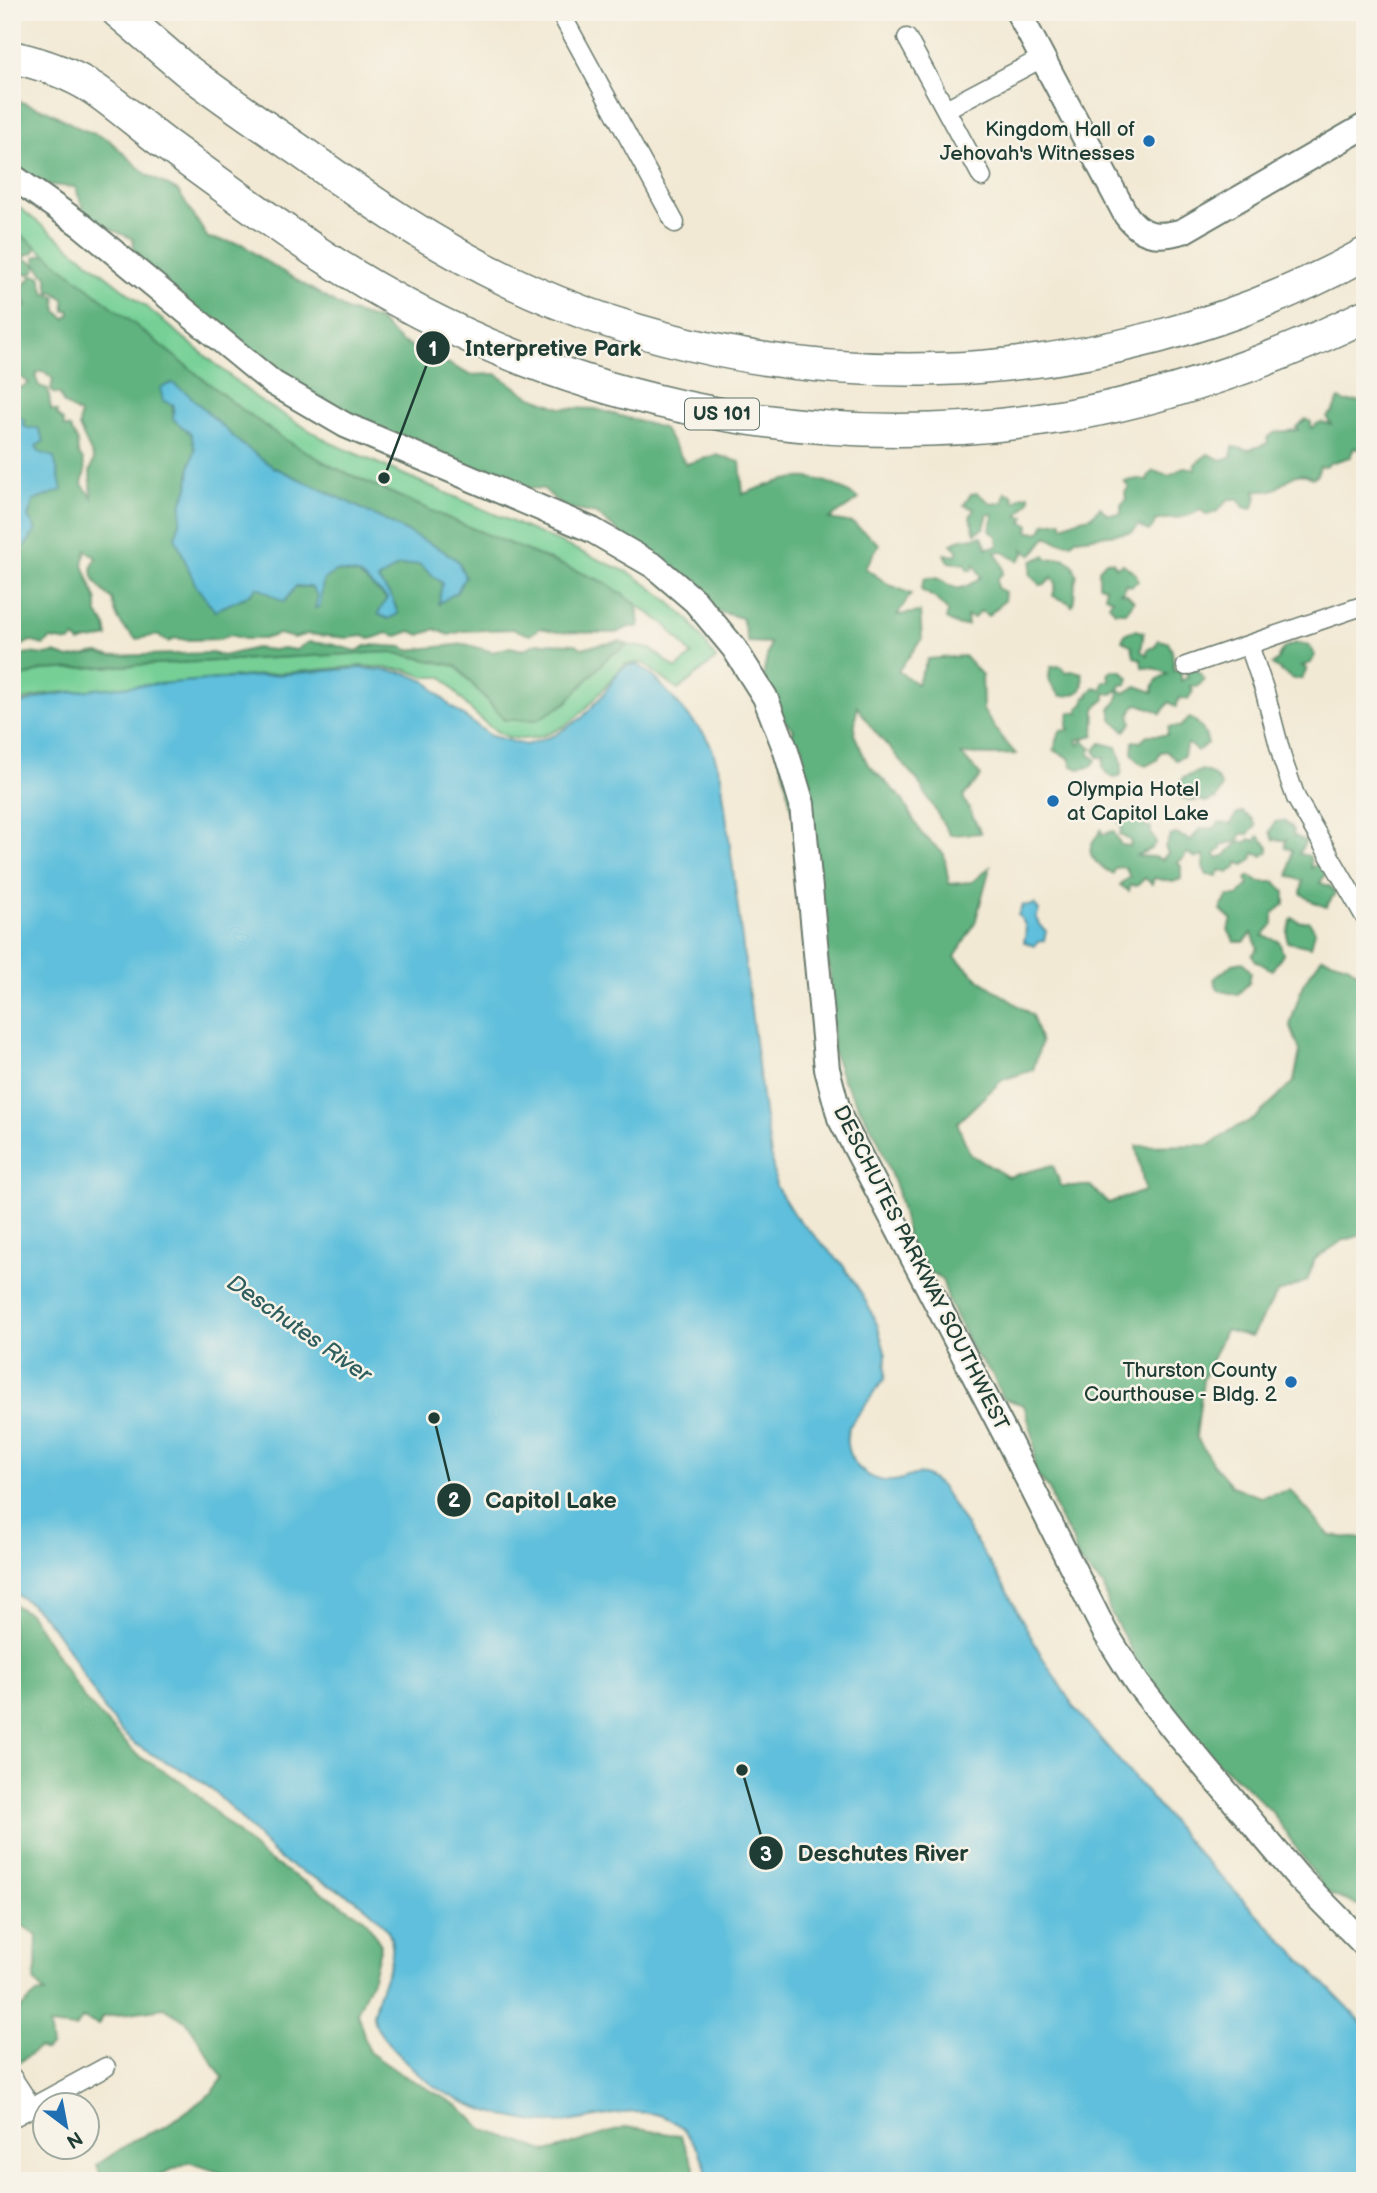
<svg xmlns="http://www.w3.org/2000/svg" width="1377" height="2193" font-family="'Balsamiq Sans',sans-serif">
  <rect width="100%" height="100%" fill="#f7f3e8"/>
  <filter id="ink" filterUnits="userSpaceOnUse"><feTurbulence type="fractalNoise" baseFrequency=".0143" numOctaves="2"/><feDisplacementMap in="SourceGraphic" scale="14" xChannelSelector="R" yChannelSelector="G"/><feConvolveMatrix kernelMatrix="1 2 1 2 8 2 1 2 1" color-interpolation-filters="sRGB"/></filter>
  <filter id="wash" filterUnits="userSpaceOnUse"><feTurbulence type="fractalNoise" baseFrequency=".00686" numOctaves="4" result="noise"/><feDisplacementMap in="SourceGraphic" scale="28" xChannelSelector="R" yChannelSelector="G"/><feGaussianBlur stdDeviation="1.57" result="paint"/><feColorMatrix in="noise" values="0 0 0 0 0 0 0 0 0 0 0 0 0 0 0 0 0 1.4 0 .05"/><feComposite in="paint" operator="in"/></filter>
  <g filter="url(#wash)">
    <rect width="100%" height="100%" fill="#f2e9d4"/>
    <path fill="#76d096" stroke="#4a8665" stroke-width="2" d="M 12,202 L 150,310 L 259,400 L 331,443 L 632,574 L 664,597 L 690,621 L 716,659 L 678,690 L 643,663 L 625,664 C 610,680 597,698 581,713 C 560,733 523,749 496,731 C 475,717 459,697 443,677 L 425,677 L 407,670 L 362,666 L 45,694 L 12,704 L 12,681 L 42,670 L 391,652 L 456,666 L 504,720 L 588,677 L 608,657 L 628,645 L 651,649 L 676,669 L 692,655 L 666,625 L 606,583 L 461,524 L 335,468 L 282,438 L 237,406 L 12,228 Z"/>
    <g fill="#60b27f" stroke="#40785a" stroke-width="2" fill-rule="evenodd">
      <path d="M 12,99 L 48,111 L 79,128 L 108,139 L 147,175 L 178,191 L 208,238 L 242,244 L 262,259 L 348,311 L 378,320 L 401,342 L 424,351 L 470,375 L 496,374 L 529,396 L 561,408 L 596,409 L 663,428 L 686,464 L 717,455 L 740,462 L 743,494 C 793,476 811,467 859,499 L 829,519 L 853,523 L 879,544 L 865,568 L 888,584 L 911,594 L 897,615 L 920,612 L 922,639 L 898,671 L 917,684 L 928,659 L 964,656 L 982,675 L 983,710 L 1001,737 L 1016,754 L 991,755 L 961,754 L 981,776 L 963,797 L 981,833 L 950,835 L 918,781 L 871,727 L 857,706 L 854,734 L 867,763 L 902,799 L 921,833 L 944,854 L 949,884 L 972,882 L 990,867 L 975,923 L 955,957 L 981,981 L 1032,1015 L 1041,1043 L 1033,1070 L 1002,1080 L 957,1123 L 970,1154 L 1008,1177 L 1053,1165 L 1061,1186 L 1090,1186 L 1108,1203 L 1145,1191 L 1136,1146 L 1210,1145 L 1234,1128 L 1254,1119 L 1294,1081 L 1300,1051 L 1290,1025 L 1303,984 L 1322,957 L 1349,966 L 1365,979 L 1365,1234 L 1342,1241 L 1315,1259 L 1307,1281 L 1277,1293 L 1251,1337 L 1225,1330 L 1203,1380 L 1196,1437 L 1213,1464 L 1232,1486 L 1260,1497 L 1290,1490 L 1330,1536 L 1365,1539 L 1365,1908 L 1327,1893 L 1271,1811 L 1242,1782 L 1211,1758 L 1149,1683 L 1109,1609 L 1104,1587 L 1078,1560 L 1072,1538 L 1059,1519 L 1049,1489 L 1034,1471 L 1034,1439 L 1024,1405 L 1002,1398 L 993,1375 L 975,1354 L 950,1305 L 942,1279 L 914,1264 L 897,1191 L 877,1137 L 843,1080 L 833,1052 L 830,972 L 822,944 L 778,747 L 794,730 L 763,699 L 764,671 L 770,643 L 748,642 L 742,618 L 716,611 L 597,514 L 564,508 L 544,489 L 517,487 L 418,451 L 364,419 L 327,408 L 136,270 L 133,239 L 88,219 L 75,187 L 49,185 L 12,168 Z"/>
      <path d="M 12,228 L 37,247 L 33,253 L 24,256 L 27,260 L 36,264 L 35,257 L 46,254 L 237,406 L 282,438 L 335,468 L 461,524 L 606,583 L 637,605 L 639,627 L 629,627 L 616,633 L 558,632 L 540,628 L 530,635 L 513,629 L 463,631 L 449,635 L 435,629 L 420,635 L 411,631 L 397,636 L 387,633 L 371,639 L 363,636 L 348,638 L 307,634 L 294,638 L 279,634 L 263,639 L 245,639 L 230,635 L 219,639 L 186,640 L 176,638 L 168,642 L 158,635 L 136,639 C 121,626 116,619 112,599 C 99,588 85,575 96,558 L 86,550 L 83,565 L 97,601 L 97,614 L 106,626 L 108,637 C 98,640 89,638 80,643 L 75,638 L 69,642 L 51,639 L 43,645 L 30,641 L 23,645 L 12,642 L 12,602 L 23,608 L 18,596 L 12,591 L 12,552 L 25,546 L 28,518 L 33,501 L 39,452 L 27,428 L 21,424 L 25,422 L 12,412 L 12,385 L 20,388 L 29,383 L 17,374 L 12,376 L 12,288 L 20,295 L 20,300 L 27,306 L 21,287 L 30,279 L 31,275 L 40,276 L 45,294 L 55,296 L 57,311 L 65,319 L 70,314 L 69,310 L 65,311 L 64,299 L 54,292 L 49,292 L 47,277 L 37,265 L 34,272 L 22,275 L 21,280 L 12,286 L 12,276 L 17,260 L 12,257 ZM 37,372 L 45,372 L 53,379 L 51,389 L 53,393 L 60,394 L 63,403 L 80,414 L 79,427 L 94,459 L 90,472 L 92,497 L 82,484 L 85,471 L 83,460 L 78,453 L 77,440 L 70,428 L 64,427 L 63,421 L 57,415 L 57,411 L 51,410 L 48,389 L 39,386 L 36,378 ZM 172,383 L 187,394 L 240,443 L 273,467 L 344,500 L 439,548 L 458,561 L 465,577 L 440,603 L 442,583 L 419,564 L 398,566 L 377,580 L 392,598 L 398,613 L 388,619 L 378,614 L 387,599 L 358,574 L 336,571 L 323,580 L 318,596 L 311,587 L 257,587 C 248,600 229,602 215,611 L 175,537 L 180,523 L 182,502 L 188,488 L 190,467 L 195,450 L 191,434 L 173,419 Z"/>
      <path d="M 1339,399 L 1345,402 L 1365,401 L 1365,451 L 1354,448 L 1350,457 L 1330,463 L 1325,467 L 1320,466 L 1317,475 L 1312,478 C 1298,468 1287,481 1277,488 C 1270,492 1262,491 1254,490 L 1257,497 L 1252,509 L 1244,507 L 1238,499 L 1229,499 L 1216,512 L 1207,515 L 1200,509 C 1187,521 1171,516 1155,521 L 1153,527 L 1148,531 L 1139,525 L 1132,532 L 1076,539 L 1071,543 L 1058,542 L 1047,536 C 1040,543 1040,548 1031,555 L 1023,549 L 1024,554 L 1018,561 L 1002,551 L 995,552 L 1002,564 L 1003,573 L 997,579 L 997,588 L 1005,592 L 1004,601 L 988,616 L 981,611 L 974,618 L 967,616 L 968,625 L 959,626 L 946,619 L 948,611 L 935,598 L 921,590 L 924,579 C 950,571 947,605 981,577 L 974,564 L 972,570 L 967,570 L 966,564 L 949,562 L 945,554 L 955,556 L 958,551 L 951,544 C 961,537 970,538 982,536 L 987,548 L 998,546 L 997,536 L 990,531 L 993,515 L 988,513 L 984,528 L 975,533 L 970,517 L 974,509 L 964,505 L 971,494 L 977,493 L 992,504 L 1003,502 L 1005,492 L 1014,496 L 1013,500 L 1016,502 L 1021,497 L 1029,495 L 1030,500 L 1018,516 L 1025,517 L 1022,522 L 1029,525 L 1028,532 L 1041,532 L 1045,523 L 1061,521 L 1063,526 L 1080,519 L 1091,517 L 1100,507 L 1107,514 L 1121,514 L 1121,505 L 1126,500 L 1125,492 L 1129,487 L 1124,481 L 1139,479 L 1148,481 L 1148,477 L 1153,471 L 1169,476 L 1185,467 L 1195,469 L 1195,464 L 1208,454 L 1221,460 L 1231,457 L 1233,447 L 1249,450 L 1268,443 L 1267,438 L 1276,432 L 1298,430 L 1296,427 L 1306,419 L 1311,422 L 1311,428 C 1318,422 1321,421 1331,424 L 1327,418 L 1330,414 L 1334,412 L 1333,410 Z"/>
      <path d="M 1045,556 L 1047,559 L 1064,558 L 1073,565 L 1077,576 C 1072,587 1077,595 1072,606 L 1068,602 L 1053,596 L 1056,583 L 1052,577 L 1046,584 L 1040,585 L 1030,574 L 1032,561 Z"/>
      <polygon points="1106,561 1113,562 1116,567 1123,564 1136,574 1138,581 1131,586 1125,584 1124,590 1120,592 1127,594 1134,601 1126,612 1115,612 1109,604 1113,599 1105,596 1105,587 1099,585 1099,569"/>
      <path d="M 1134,630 L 1144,632 L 1141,651 L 1147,655 L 1147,649 L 1155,647 L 1158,640 L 1168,642 L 1172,651 L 1174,671 L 1181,669 L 1181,681 L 1188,677 L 1186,672 L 1195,668 L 1201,674 L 1204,680 L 1197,687 L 1190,686 L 1193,691 L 1188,699 L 1179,698 L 1176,707 L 1169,702 L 1161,714 C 1155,708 1147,708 1139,704 L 1135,705 L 1130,714 L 1132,723 L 1125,731 L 1113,721 L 1110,708 L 1116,703 L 1119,693 L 1117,690 L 1113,694 L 1105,693 L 1105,699 L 1095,708 L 1094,735 L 1077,740 L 1079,745 L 1083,740 L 1092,748 L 1089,754 L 1096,760 L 1091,767 L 1079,769 L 1072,766 L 1069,758 L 1054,750 L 1060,731 L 1069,730 L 1067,726 L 1070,712 L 1079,713 L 1078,708 L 1084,704 L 1085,697 L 1089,696 L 1088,693 L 1095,688 L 1102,690 L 1104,681 L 1110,681 L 1108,675 L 1112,670 L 1122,671 L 1129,678 L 1127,684 L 1121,685 L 1119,689 L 1124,693 L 1137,686 L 1153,692 C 1153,681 1158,678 1168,674 L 1157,669 L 1142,667 L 1141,659 L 1134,657 L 1132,646 L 1122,640 L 1126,633 Z"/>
      <path d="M 619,641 L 628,645 L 608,657 L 566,703 L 537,720 L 505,720 L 456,666 L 391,652 L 42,670 L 12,681 L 12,657 L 29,653 L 45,655 L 55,653 L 69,658 L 98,653 L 110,656 L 212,653 L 223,656 L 256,648 L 273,650 L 283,648 L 296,650 L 308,642 L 330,644 L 357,651 L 368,645 L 403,647 L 408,650 L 465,644 L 493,652 L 510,647 L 523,650 L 537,643 L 575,644 L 582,648 C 595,644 606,645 619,641 Z"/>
      <path d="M 1296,643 L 1309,646 L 1315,655 L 1311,663 L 1302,666 L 1307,669 L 1302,679 L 1293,679 L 1272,665 L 1278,660 C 1279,649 1287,646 1296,643 Z"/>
      <path d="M 1061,666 L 1065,672 L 1075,671 L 1082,673 C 1086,692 1078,696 1061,696 C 1051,686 1046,680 1051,667 Z"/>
      <path d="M 1189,718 C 1200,721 1205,733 1208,743 L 1197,751 L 1189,744 L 1186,746 L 1184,756 L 1176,760 L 1166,751 L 1160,752 L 1157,760 L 1146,766 L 1139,763 L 1132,753 L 1133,741 L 1141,742 L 1147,735 L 1167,735 L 1169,727 L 1180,727 Z"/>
      <path d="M 1101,743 L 1117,747 L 1122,763 L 1121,775 L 1114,778 C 1104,773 1101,768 1104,757 L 1098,757 L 1095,750 Z"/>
      <path d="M 1202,770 C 1211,773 1218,777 1222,787 L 1216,800 L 1213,798 L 1210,801 L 1205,802 L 1198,799 L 1194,801 L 1180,797 L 1175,792 L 1183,778 Z"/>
      <path d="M 1128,812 L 1135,812 L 1135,818 L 1141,818 L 1146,827 L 1151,827 L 1151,834 L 1156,842 L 1151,849 L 1135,856 L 1155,857 L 1162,860 L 1168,853 L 1165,847 L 1170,836 L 1176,834 L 1191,840 L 1200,829 L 1214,828 L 1219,823 L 1231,824 L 1235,816 L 1242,812 L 1252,819 L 1256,826 L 1248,834 L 1241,834 L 1240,838 L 1234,843 L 1231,842 L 1221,846 L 1221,849 L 1216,853 L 1215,856 L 1217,858 L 1224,856 L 1239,842 L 1247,842 L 1250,839 L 1255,841 L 1259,836 L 1268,846 L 1268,852 L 1262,856 L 1254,853 L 1252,859 L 1244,865 L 1237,862 L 1236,868 L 1228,873 L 1220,870 L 1217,876 L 1207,875 L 1203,867 L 1204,856 L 1196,858 L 1187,853 L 1183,859 L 1177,862 L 1181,866 L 1181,879 L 1173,882 L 1154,878 L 1152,884 L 1145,878 L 1137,886 L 1130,885 L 1129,891 L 1120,885 L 1130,877 L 1125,867 L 1115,868 L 1113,874 C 1104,869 1087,859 1091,847 C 1093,841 1098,835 1101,830 L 1103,835 L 1113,831 L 1121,845 L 1131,846 L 1130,840 L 1120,835 L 1122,827 L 1118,821 Z"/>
      <polygon points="1284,821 1292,827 1294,836 1306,841 1299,854 1310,856 1311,868 1318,864 1327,871 1320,883 1330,886 1335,893 1326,907 1311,901 1301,893 1303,881 1289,876 1292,850 1285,847 1286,840 1274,840 1270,832 1275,822"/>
      <polygon points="1249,876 1260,882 1275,882 1285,892 1285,904 1273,913 1273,924 1263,936 1279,941 1283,954 1272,970 1256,961 1252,955 1258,949 1252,933 1244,942 1235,942 1228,930 1232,920 1220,909 1228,896 1238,896 1249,884 1246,879"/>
      <polygon points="1292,918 1300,922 1309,921 1315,931 1311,947 1287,942 1287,932"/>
      <polygon points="1243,962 1251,972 1249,983 1237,995 1218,990 1214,979 1233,964"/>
      <polygon points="12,1604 30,1614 86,1701 137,1755 185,1784 262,1856 365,1919 381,1945 373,1977 357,2012 369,2052 401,2074 459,2106 483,2129 547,2152 627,2127 681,2136 695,2169 690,2181 234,2181 233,2177 189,2162 146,2181 103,2181 97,2165 136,2139 165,2127 213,2092 223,2078 187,2022 164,2008 102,2017 98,2025 83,2018 75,2028 49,2025 52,2046 45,2051 38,2048 17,2064 12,2057 12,2016 38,1993 45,1993 34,1981 36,1969 37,1935 12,1919"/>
    </g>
    <g fill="#5ebfdc" stroke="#3e7e88" stroke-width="2">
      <path d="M 172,383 L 187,393 L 240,443 L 273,467 L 344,500 L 439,548 L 458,561 L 465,577 L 457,592 L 439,603 L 442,583 L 419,564 L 398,566 L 378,580 L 392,598 L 398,614 L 388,619 L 378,614 L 387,598 L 358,574 L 336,571 L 323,581 L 320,607 L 315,608 L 318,596 L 311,587 L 296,586 L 284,602 L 257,587 C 247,600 229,602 215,611 L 196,586 L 175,537 L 180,523 L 182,502 L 188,488 L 190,467 L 195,450 L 191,434 L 173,419 L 174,405 L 163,401 L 160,388 Z"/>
      <polygon points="12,412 25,421 22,424 27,428 38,428 44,441 36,446 39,452 54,457 62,490 33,501 28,517 36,530 25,546 12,552"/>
      <path d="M 628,665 L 639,665 L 657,680 L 705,735 L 712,748 L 721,776 L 764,1112 L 776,1186 L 794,1215 L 842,1264 L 862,1294 L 877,1324 L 886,1355 L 885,1378 L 849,1427 C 839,1455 864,1483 892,1481 C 903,1481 913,1472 924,1475 C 931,1478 937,1483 942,1488 L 1004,1586 L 1041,1655 L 1075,1709 L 1197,1852 L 1365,2026 L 1365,2181 L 706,2181 C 708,2167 701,2153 693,2142 C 658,2084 588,2130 536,2122 C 496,2116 451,2102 420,2075 C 408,2063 376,2035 373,2018 C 372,2014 375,2008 376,2003 C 382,1975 405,1951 383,1924 C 357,1892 314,1881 281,1860 C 274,1855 268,1848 262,1841 C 243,1822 224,1798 202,1782 C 176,1763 144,1756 122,1732 C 84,1690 65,1619 12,1592 L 12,707 L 45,696 L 95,689 L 362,668 L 406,673 L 427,682 L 450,706 L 491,736 L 526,745 L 555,735 L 583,717 L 603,695 L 619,671 Z"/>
      <path d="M 1034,904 L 1039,910 L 1036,918 L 1040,926 L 1046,931 L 1044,941 L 1038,942 L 1034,946 L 1024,942 C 1027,930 1027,924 1018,915 L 1023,905 L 1029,906 Z"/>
    </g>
  </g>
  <g filter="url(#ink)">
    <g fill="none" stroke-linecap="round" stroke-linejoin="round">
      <g stroke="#69796c" stroke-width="21">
        <g id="street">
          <polyline points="560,12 675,223"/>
          <polyline points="907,38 982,177"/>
          <polyline points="946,109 1042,58"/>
          <polyline points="1249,645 1265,692 1283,761 1296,798 1365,917"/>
          <polyline points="1186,666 1365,605"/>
          <polyline points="12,2077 31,2106"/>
          <polyline points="12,2118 106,2067"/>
        </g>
      </g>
      <g stroke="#69796c" stroke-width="28">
        <g id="secondary">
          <path d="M 1018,12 L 1126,215 C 1142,237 1158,238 1183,231 L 1365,126"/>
          <polyline points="12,176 81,225 273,383 345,425 592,530 654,566 695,601 734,648 765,697 785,748 802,804 827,1069 840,1118 1004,1432 1105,1632 1137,1683 1179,1736 1298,1877 1365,1945"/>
        </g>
      </g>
      <g stroke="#69796c" stroke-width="35">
        <g id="highway">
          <path d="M 118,12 C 141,31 163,51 186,70 C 224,99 264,126 303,153 C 368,200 434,245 507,280 C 775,409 1104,397 1365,254"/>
          <path d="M 12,57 C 39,63 71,74 94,89 C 119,106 141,126 164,143 C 216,181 267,219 320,254 C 538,398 807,460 1065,416 C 1169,398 1270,362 1365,316"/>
        </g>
      </g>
      <use href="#street" stroke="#fff" stroke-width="18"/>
      <use href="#secondary" stroke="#fff" stroke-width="24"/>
      <use href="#highway" stroke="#fff" stroke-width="32"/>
    </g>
  </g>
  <g fill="#1f6fb2" stroke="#f7f3e8" stroke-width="2.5">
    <circle cx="1149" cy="141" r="7"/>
    <circle cx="1053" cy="801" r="7"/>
    <circle cx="1291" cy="1382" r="7"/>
  </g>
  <g text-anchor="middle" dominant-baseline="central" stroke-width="5" stroke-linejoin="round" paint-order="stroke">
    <rect fill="#f7f3e8" stroke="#60746a" stroke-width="2" x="685" y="398.5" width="74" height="31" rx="5"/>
    <g font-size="19" font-weight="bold" fill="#1f3d34">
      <text x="722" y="414">US 101</text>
    </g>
    <g font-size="21" fill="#1f3d34" stroke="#f7f3e8" text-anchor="end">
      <text x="1135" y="129">Kingdom Hall of<tspan x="1135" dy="24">Jehovah's Witnesses</tspan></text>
      <text x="1067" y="789" text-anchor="start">Olympia Hotel<tspan x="1067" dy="24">at Capitol Lake</tspan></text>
      <text x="1277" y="1370">Thurston County<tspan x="1277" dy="24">Courthouse - Bldg. 2</tspan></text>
    </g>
    <g font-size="21" fill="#1f3d34" stroke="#f7f3e8">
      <text transform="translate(921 1268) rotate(63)">DESCHUTES PARKWAY SOUTHWEST</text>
    </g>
    <g font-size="23" font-style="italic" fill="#2f5e5e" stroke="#f7f3e8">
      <text transform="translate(299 1329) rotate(35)">Deschutes River</text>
    </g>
  </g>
  <path fill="none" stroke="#1f3d34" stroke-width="2.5" d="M384 478L433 348M434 1418L454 1500M742 1770L766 1853"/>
  <g fill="#1f3d34" stroke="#f7f3e8" stroke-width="2.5">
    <circle cx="384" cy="478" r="7"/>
    <circle cx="434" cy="1418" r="7"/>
    <circle cx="742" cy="1770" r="7"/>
    <circle cx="433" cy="348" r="18"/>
    <circle cx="454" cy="1500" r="18"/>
    <circle cx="766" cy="1853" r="18"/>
  </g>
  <g font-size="21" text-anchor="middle" font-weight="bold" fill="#fff">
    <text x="433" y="356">1</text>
    <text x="454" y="1507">2</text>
    <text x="766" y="1861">3</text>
  </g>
  <g font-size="23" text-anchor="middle" font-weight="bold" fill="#1f3d34" stroke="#f7f3e8" stroke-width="5" stroke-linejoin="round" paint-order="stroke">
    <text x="553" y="356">Interpretive Park</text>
    <text x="551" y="1508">Capitol Lake</text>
    <text x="883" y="1861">Deschutes River</text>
  </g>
  <rect width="1377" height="2193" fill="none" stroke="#f7f3e8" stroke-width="42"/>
  <g transform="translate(66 2126) rotate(148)"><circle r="33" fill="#f7f3e8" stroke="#a1aaa0" stroke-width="2"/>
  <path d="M0-5L12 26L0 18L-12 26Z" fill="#1f6fb2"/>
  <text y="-10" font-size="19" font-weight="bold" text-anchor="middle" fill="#1f3d34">N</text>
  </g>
</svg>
